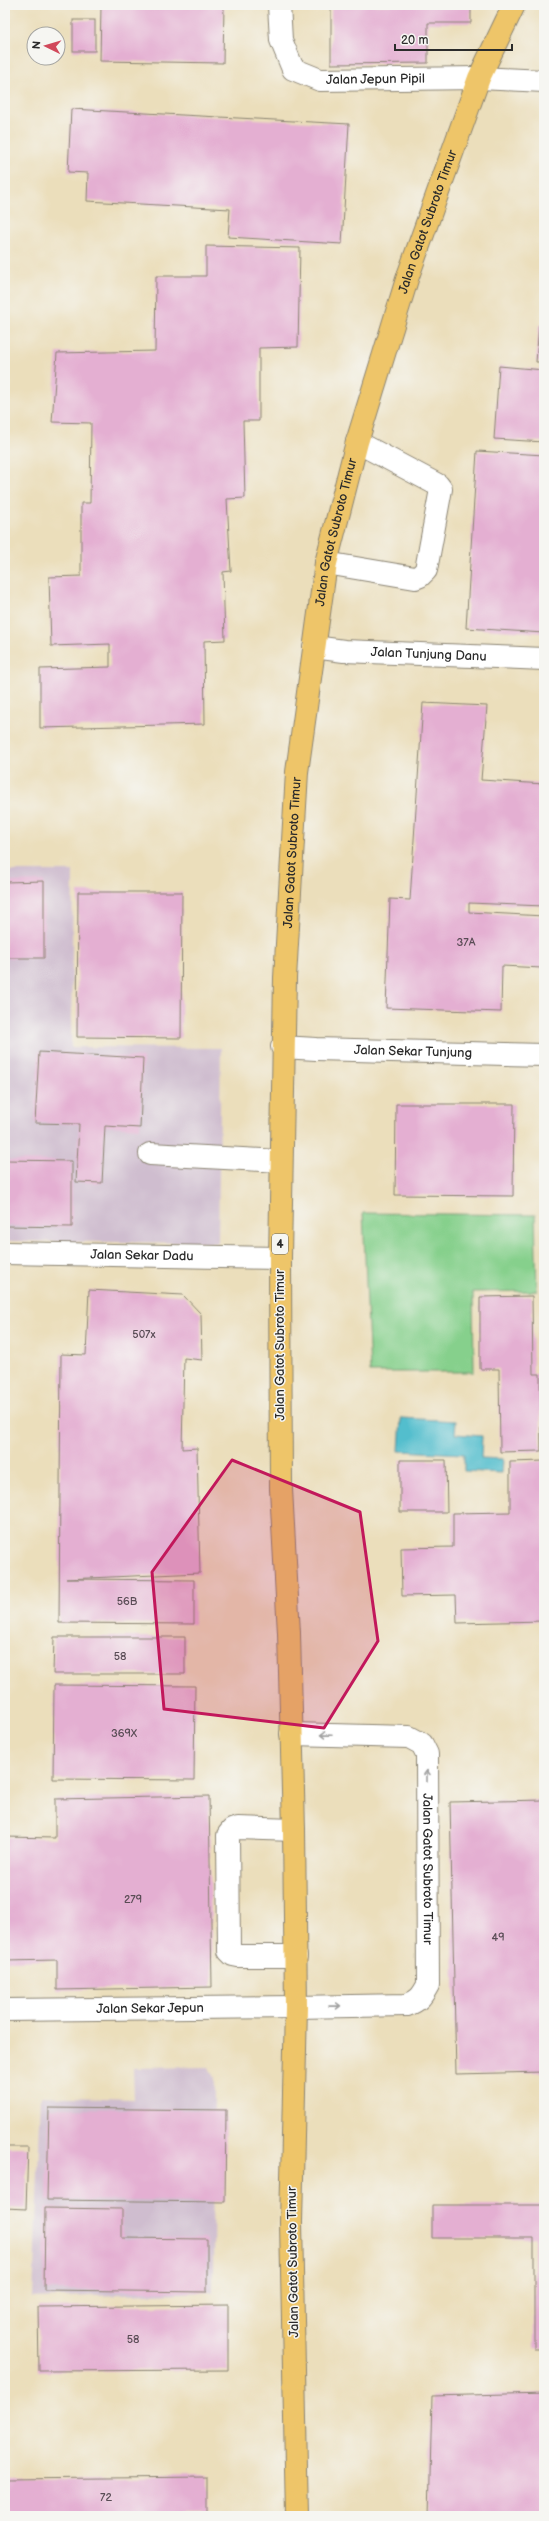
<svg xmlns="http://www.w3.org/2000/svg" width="549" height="2521" font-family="'Balsamiq Sans',sans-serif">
  <rect width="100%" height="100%" fill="#f6f6f2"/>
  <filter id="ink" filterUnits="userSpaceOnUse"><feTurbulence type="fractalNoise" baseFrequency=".025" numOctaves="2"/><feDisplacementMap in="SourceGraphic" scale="8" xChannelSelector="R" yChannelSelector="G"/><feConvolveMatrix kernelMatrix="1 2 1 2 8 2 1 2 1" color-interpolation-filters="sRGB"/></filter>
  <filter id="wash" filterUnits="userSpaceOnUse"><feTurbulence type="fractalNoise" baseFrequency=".012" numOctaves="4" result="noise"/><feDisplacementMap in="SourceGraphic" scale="16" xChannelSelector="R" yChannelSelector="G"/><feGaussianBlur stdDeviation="0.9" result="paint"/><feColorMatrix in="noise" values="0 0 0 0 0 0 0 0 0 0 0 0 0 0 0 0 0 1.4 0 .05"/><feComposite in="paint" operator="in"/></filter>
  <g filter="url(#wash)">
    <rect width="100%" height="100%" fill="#ebdebb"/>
    <g fill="#cfbdcf">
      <polygon points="5,871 73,871 71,1047 221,1048 218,1243 5,1241"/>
      <polygon points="209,2067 214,2078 213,2292 33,2298 41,2096 134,2099 133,2068"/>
    </g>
    <polygon fill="#86d08c" stroke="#587e5c" points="363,1213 535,1215 537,1291 473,1292 474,1372 370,1372"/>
    <polygon fill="#52becd" stroke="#3e747c" points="401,1418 456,1421 455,1434 482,1436 481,1458 503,1459 502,1473 464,1471 464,1454 399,1451"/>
    <g id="blocks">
      <g fill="#e4afd2">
        <polygon points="101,5 224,5 223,63 100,61"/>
        <polygon points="331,5 471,5 471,23 428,23 428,63 331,64"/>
        <rect x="73" y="20" width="22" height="31"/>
        <polygon points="71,109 349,124 342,244 228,237 230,209 87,201 88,173 68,172"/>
        <polygon points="206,246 300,248 298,347 259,348 259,421 243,421 245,498 227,499 231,571 223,572 225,640 204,641 205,724 40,728 40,669 110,667 110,644 51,646 49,577 81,576 81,503 90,503 91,423 52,422 57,353 155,351 156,276 206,276"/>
        <polygon points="539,325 544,325 544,362 536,362"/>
        <polygon points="499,366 544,370 544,442 494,439"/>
        <polygon points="477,451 544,455 544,633 466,628"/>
        <polygon points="423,703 487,706 481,780 544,784 544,906 469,903 469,912 544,916 542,968 502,966 501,1012 386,1008 390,899 410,900"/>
        <polygon points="44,881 44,958 5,958 5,882"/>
        <polygon points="78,892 182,892 181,1038 77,1037"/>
        <polygon points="39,1052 143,1058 140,1128 105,1126 102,1183 76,1182 79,1124 35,1123"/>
        <polygon points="396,1104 514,1104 513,1196 395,1195"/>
        <polygon points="5,1160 72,1161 72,1227 5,1226"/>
        <polygon points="89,1290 183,1295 201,1314 202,1360 184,1358 182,1449 197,1448 200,1573 66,1579 194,1580 194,1624 59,1623 61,1354 86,1355"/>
        <polygon points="532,1296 533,1374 540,1374 541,1451 500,1452 499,1369 480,1369 480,1297"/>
        <polygon points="400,1460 446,1460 447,1512 400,1512"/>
        <polygon points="544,1461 544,1621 457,1623 456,1595 402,1596 401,1548 453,1547 453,1513 510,1512 510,1462"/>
        <polygon points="54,1637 185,1637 185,1674 53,1674"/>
        <polygon points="54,1685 195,1686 194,1780 53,1779"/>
        <polygon points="209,1796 212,1987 57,1990 57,1960 5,1961 5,1837 55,1838 55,1799"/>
        <polygon points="544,1800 544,2072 456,2074 450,1802"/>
        <polygon points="49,2108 226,2110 225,2202 47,2200"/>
        <polygon points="5,2147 28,2147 26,2209 5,2208"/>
        <polygon points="432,2205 544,2205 544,2349 534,2349 534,2238 432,2238"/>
        <polygon points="45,2208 122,2209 122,2238 207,2239 207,2292 44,2290"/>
        <polygon points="228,2305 228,2370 39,2371 38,2307"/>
        <polygon points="544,2393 544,2516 429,2516 432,2396"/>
        <polygon points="207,2477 207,2516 5,2516 5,2479"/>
      </g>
    </g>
  </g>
  <g filter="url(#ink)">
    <use href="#blocks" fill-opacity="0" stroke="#8b8473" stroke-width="1"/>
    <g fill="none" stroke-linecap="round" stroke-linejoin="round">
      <g stroke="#8b8473" stroke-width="24">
        <g id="service">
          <polyline points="326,563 415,578 420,576 426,570 441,489 438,485 357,442"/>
          <polyline points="150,1154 280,1161"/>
          <path id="s1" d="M 291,1734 L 409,1737 L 422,1744 L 427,1754 L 428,1985 C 422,1996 419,2001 407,2005 L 296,2007"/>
          <polyline points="294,1830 238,1828 232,1830 228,1835 229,1951 233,1955 238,1956 296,1956"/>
        </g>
      </g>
      <g stroke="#8b8473" stroke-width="24">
        <g id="minor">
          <path id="s2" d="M 279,5 L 281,40 L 293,69 L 320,80 L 479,78 L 544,81"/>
          <path id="s3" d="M 314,647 L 344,651 L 544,659"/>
          <path id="s4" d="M 282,1047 L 316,1049 L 544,1055"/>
          <path id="s5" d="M 5,1253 L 280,1258"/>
          <path id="s6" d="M 5,2010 L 296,2007"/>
        </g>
      </g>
      <g stroke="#8b8473" stroke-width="24">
        <g id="trunk">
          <path id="s7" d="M 297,2516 L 291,2222 L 296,2007 L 294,1830 L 289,1633 L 281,1489 L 280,1258 L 285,978 L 297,772 L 326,563 L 357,442 L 408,276 L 479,78 L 514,5"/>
        </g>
      </g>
      <use href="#service" stroke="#fff" stroke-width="22"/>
      <use href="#minor" stroke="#fff" stroke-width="22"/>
      <use href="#trunk" stroke="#eec569" stroke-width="22"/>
    </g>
    <defs><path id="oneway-shaft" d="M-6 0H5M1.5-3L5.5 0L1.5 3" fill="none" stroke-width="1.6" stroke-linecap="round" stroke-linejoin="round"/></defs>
    <g stroke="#a0a0a0">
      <use href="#oneway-shaft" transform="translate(326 1735) rotate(-178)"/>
      <use href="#oneway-shaft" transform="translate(427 1776) rotate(-90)"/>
      <use href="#oneway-shaft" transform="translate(335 2006) rotate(-1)"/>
    </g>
  </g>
  <path fill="#c2185b" fill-opacity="0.2" stroke="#c2185b" stroke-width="3" stroke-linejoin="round" d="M 232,1460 L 360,1512 L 378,1641 L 324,1728 L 164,1709 L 152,1572 Z"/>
  <g text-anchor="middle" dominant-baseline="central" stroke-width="3" stroke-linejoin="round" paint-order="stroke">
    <g font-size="11" fill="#594c55">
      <text x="466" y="942">37A</text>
      <text x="144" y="1334">507x</text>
      <text x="127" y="1601">56B</text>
      <text x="120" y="1656">58</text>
      <text x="124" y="1733">369X</text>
      <text x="133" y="1899">279</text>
      <text x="498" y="1937">49</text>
      <text x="133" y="2339">58</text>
      <text x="106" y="2497">72</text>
    </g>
    <rect fill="#f6f6f2" stroke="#686867" stroke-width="1" x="272" y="1234" width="16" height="20" rx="3"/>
    <g font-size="12" font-weight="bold" fill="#2b2b2b">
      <text x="280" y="1244">4</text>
    </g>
    <g font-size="13" fill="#2b2b2b" stroke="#f6f6f2">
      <text stroke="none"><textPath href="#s2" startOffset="151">Jalan Jepun Pipil</textPath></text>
      <text stroke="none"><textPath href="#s7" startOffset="2312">Jalan Gatot Subroto Timur</textPath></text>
      <text stroke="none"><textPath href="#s7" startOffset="1988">Jalan Gatot Subroto Timur</textPath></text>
      <text stroke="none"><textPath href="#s3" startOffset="115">Jalan Tunjung Danu</textPath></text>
      <text stroke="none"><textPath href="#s7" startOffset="1664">Jalan Gatot Subroto Timur</textPath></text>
      <text stroke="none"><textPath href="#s4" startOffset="131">Jalan Sekar Tunjung</textPath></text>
      <text stroke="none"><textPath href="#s5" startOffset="137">Jalan Sekar Dadu</textPath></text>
      <text transform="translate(280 1345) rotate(-90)">Jalan Gatot Subroto Timur</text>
      <text stroke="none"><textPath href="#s1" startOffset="259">Jalan Gatot Subroto Timur</textPath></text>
      <text stroke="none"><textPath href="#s6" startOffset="145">Jalan Sekar Jepun</textPath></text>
      <text transform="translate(293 2262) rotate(-91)">Jalan Gatot Subroto Timur</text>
    </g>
  </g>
  <rect width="549" height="2521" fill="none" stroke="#f6f6f2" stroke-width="20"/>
  <g transform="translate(46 46) rotate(275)"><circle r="19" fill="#f6f6f2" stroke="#a5a5a2"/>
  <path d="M0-3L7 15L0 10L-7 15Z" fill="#d1495b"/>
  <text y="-6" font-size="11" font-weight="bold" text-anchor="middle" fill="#2b2b2b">N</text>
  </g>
  <path d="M395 44v6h117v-6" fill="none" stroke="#2b2b2b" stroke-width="2"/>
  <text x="401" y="44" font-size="12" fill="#2b2b2b" stroke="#f6f6f2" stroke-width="3" paint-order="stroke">20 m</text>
</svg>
